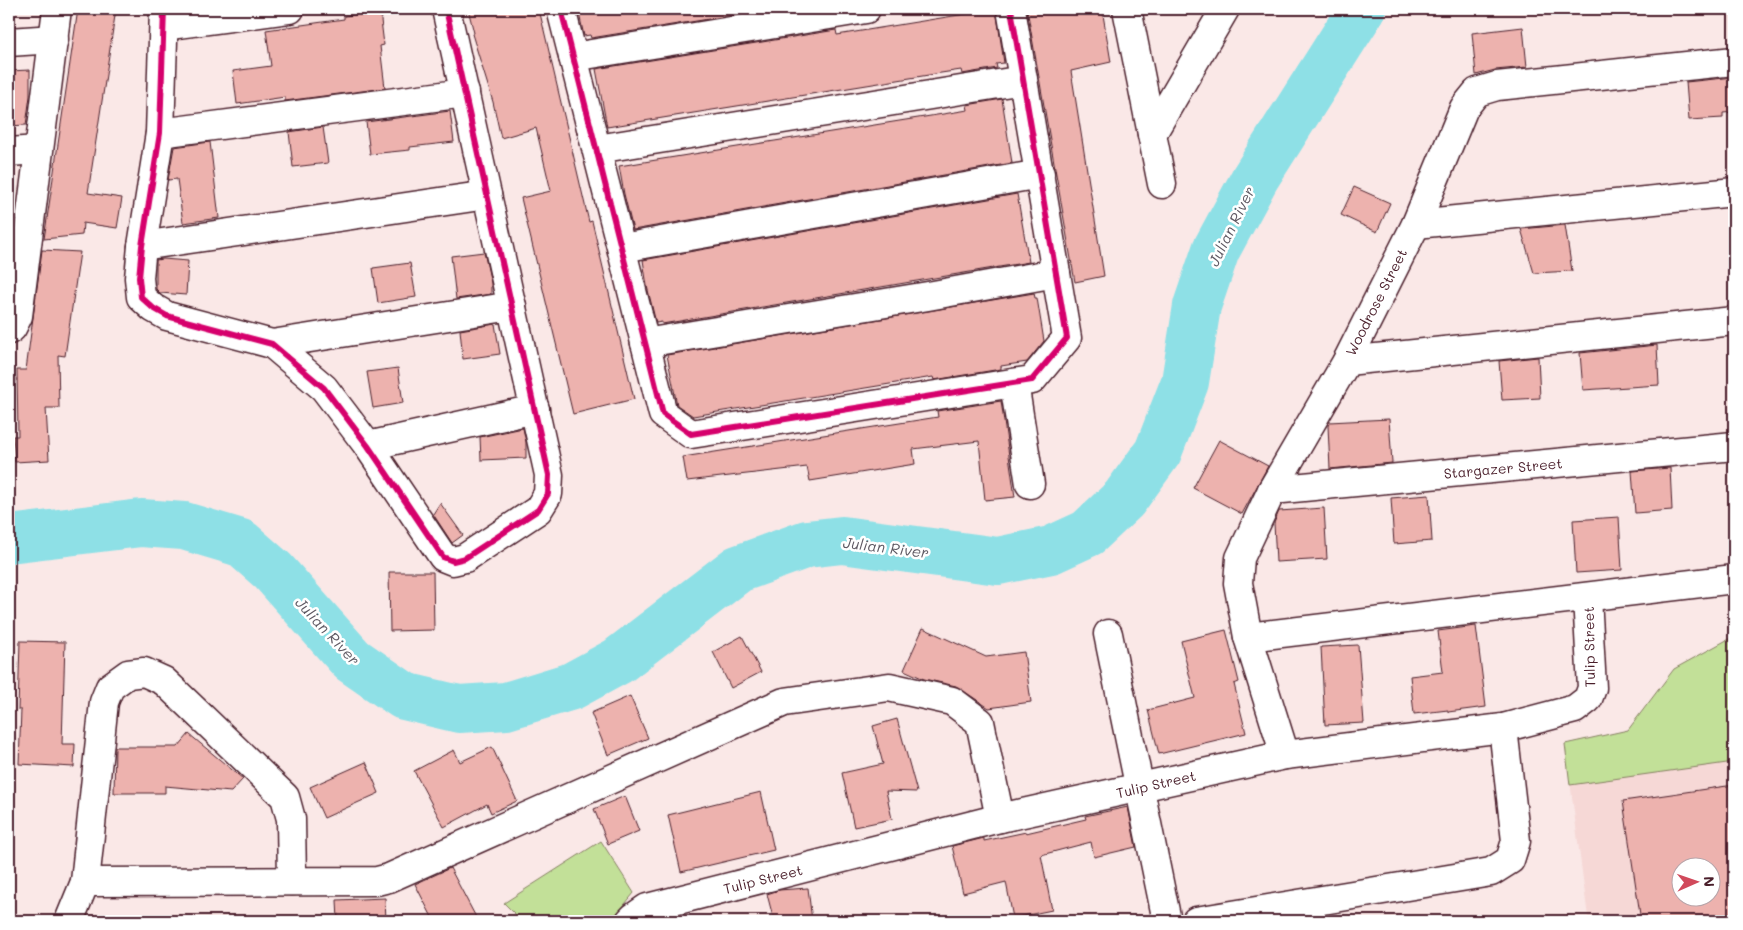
<svg xmlns="http://www.w3.org/2000/svg" width="1743" height="930" font-family="Mali,sans-serif">
  <rect width="100%" height="100%" fill="#fae8e7"/>
  <filter id="ink" filterUnits="userSpaceOnUse"><feTurbulence type="fractalNoise" baseFrequency=".02" numOctaves="2"/><feDisplacementMap in="SourceGraphic" scale="10" xChannelSelector="R" yChannelSelector="G"/><feConvolveMatrix kernelMatrix="1 2 1 2 8 2 1 2 1" color-interpolation-filters="sRGB"/></filter>
  <g filter="url(#ink)">
    <path fill="#f6d8d6" fill-rule="evenodd" d="M 1734,636 L 1734,921 L 1557,921 L 1588,917 L 1565,744 L 1628,730 L 1674,669 ZM 1680,868 L 1710,868 L 1710,898 L 1680,898 Z"/>
    <g fill="#c2e098" stroke="#868062">
      <polygon points="1734,636 1734,762 1570,785 1565,744 1628,730 1674,669"/>
      <polygon points="601,841 634,893 611,921 522,921 504,903"/>
    </g>
    <g fill="none" stroke-linecap="round" stroke-linejoin="round">
      <polyline stroke="#8ee0e6" stroke-width="48" points="9,539 141,523 184,526 241,543 273,571 352,660 404,696 459,709 506,706 572,686 618,661 738,569 807,544 842,540 998,561 1051,550 1088,533 1124,499 1158,452 1185,382 1197,306 1216,250 1255,178 1362,9"/>
    </g>
    <g fill="#edb2ae" stroke="#4a1f2b" fill-rule="evenodd">
      <polygon points="78,9 116,9 88,193 122,198 117,228 83,223 82,235 44,239"/>
      <polygon points="468,9 539,9 589,222 592,221 634,399 573,414 521,198 551,191 536,128 501,138 493,102 472,34 474,33"/>
      <polygon points="578,9 771,9 591,38 590,35 584,36"/>
      <polygon points="996,9 1004,63 996,64 997,68 962,74 961,70 941,73 607,127 596,69 836,30 837,35"/>
      <polygon points="1027,9 1102,9 1111,62 1071,71 1104,276 1075,282"/>
      <polygon points="380,12 384,45 380,46 385,88 285,101 285,97 237,104 233,71 271,66 266,30 344,19 344,16"/>
      <polygon points="1523,27 1527,67 1495,70 1476,75 1472,33"/>
      <polygon points="30,70 30,96 26,125 9,126 9,71"/>
      <polygon points="1734,77 1734,112 1723,113 1723,118 1689,120 1686,82"/>
      <polygon points="1002,99 1012,163 633,230 624,194 619,166 968,110 967,105"/>
      <polygon points="450,111 454,142 410,147 410,150 370,154 366,122"/>
      <polygon points="323,127 328,163 293,167 289,132"/>
      <polygon points="210,142 219,218 183,223 177,179 168,180 174,147"/>
      <polygon points="1354,187 1390,203 1377,232 1341,215"/>
      <polygon points="1017,194 1029,262 662,324 662,322 656,323 647,286 643,260"/>
      <polygon points="1565,225 1572,271 1534,273 1521,229"/>
      <polygon points="42,250 80,252 65,356 58,355 59,408 46,408 49,460 15,462 13,436 18,436 17,370 26,370"/>
      <polygon points="484,252 491,283 491,294 456,299 451,256"/>
      <polygon points="163,259 188,261 186,295 160,293 156,289 156,260"/>
      <polygon points="410,263 416,297 378,303 373,268"/>
      <polygon points="1034,293 1035,298 1037,298 1044,341 1027,362 1001,366 1001,369 934,380 933,377 693,416 677,405 667,355"/>
      <polygon points="495,324 500,354 463,359 460,330"/>
      <polygon points="1657,345 1659,385 1583,390 1580,353"/>
      <polygon points="1538,357 1540,398 1502,400 1499,361"/>
      <polygon points="398,368 403,403 373,408 367,372"/>
      <polygon points="1001,401 1015,497 985,500 979,441 913,449 915,464 810,481 807,467 687,481 683,457 938,417 937,411"/>
      <polygon points="1389,419 1392,463 1330,469 1328,426 1329,422"/>
      <polygon points="523,428 526,442 526,458 481,460 480,437"/>
      <polygon points="1219,440 1268,466 1242,514 1193,488"/>
      <polygon points="1670,468 1672,510 1635,513 1632,471"/>
      <polygon points="1429,495 1432,541 1394,544 1391,498"/>
      <polygon points="440,503 463,535 452,543 433,514"/>
      <polygon points="1324,508 1327,559 1276,562 1274,523 1279,511"/>
      <polygon points="1619,517 1622,570 1576,573 1573,520"/>
      <polygon points="389,572 433,572 434,630 390,631"/>
      <polygon points="1476,626 1486,707 1448,712 1448,710 1414,714 1410,676 1443,672 1438,631"/>
      <polygon points="923,628 986,657 1024,652 1031,702 989,708 956,686 924,679 904,670"/>
      <polygon points="1226,630 1239,682 1234,684 1246,733 1159,754 1148,710 1195,698 1181,641"/>
      <polygon points="742,636 761,672 731,688 713,652"/>
      <polygon points="20,641 65,642 62,744 75,744 74,767 19,764 21,710 18,710"/>
      <polygon points="1358,645 1364,723 1325,725 1321,647"/>
      <polygon points="630,696 648,738 608,755 591,713"/>
      <polygon points="897,719 917,792 886,791 892,819 854,827 842,773 883,764 873,726"/>
      <polygon points="189,734 243,779 231,792 165,786 165,793 114,793 115,747 178,747"/>
      <polygon points="492,747 517,801 491,813 487,804 444,827 414,771 454,750 460,762"/>
      <polygon points="366,762 379,793 324,818 310,787"/>
      <path d="M 1734,785 L 1734,921 L 1641,921 L 1623,801 ZM 1680,868 L 1710,868 L 1710,898 L 1680,898 Z"/>
      <polygon points="761,792 774,850 681,872 668,815"/>
      <polygon points="625,796 639,831 608,844 594,809"/>
      <polygon points="1128,807 1136,847 1094,857 1091,842 1041,855 1052,910 1013,918 1006,882 963,893 952,846 984,838 984,841 1026,832 1026,833 1086,819 1085,816"/>
      <polygon points="450,868 478,921 434,921 415,884"/>
      <polygon points="808,888 812,921 774,921 767,894 779,890"/>
      <polygon points="385,898 386,921 338,921 337,900"/>
    </g>
    <g fill="none" stroke-linecap="round" stroke-linejoin="round">
      <g stroke="#4a1f2b" stroke-width="31">
        <g id="street">
          <polyline points="164,9 160,133 142,246 139,278 141,297 153,308 167,316 272,344 324,388 368,446 443,557 453,561 465,558 538,510 548,494 549,475 446,9"/>
          <polyline points="561,9 663,414 691,434 1032,380 1067,338 1011,9"/>
          <polyline points="1127,9 1162,184"/>
          <polyline points="164,26 290,9"/>
          <polyline points="9,42 54,39"/>
          <polyline points="573,57 866,9"/>
          <polyline points="160,133 465,93"/>
          <polyline points="1152,134 1225,9"/>
          <polyline points="597,149 1023,80"/>
          <polyline points="9,152 38,150"/>
          <polyline points="1416,224 1734,192"/>
          <polyline points="142,246 487,195"/>
          <polyline points="622,248 1040,174"/>
          <polyline points="9,330 12,328 18,316 57,9"/>
          <polyline points="645,343 928,296 1056,273"/>
          <polyline points="272,344 512,306"/>
          <polyline points="1347,361 1734,321"/>
          <polyline points="1014,383 1030,484"/>
          <polyline points="368,446 535,409"/>
          <polyline points="1272,490 1734,446"/>
          <polyline points="1108,634 1167,921"/>
          <polyline points="1248,637 1734,579"/>
          <polyline points="1285,755 1248,637 1238,583 1240,558 1272,490 1347,361 1416,224 1464,108 1477,92 1497,86 1734,61"/>
          <polyline points="85,882 104,702 110,687 128,674 144,672 164,681 285,797 291,819 292,881"/>
          <polyline points="69,921 85,882 377,881 389,878 784,702 889,687 952,701 980,722 1000,818"/>
          <polyline points="630,921 634,917 647,908 1000,818 1285,755 1503,728 1575,709 1588,699 1592,688 1587,597"/>
          <polyline points="1196,921 1491,872 1510,860 1516,841 1503,728"/>
        </g>
      </g>
      <use href="#street" stroke="#fff" stroke-width="28"/>
      <g stroke="#fff" stroke-width="9">
        <g id="cycleway">
          <polyline points="164,9 160,133 142,246 139,278 141,297 153,308 167,316 272,344 324,388 368,446 443,557 453,561 465,558 538,510 548,494 549,475 446,9"/>
          <polyline points="561,9 663,414 691,434 1032,380 1067,338 1011,9"/>
        </g>
      </g>
      <use href="#cycleway" stroke="#d6006c" stroke-width="6"/>
    </g>
  </g>
  <g text-anchor="middle" dominant-baseline="central" stroke-width="5" stroke-linejoin="round" paint-order="stroke">
    <g font-size="14" fill="#4a1f2b" stroke="#fff">
      <text transform="translate(1376 302) rotate(-63)">Woodrose Street</text>
      <text transform="translate(1503 468) rotate(-5)">Stargazer Street</text>
      <text transform="translate(1589 647) rotate(-91)">Tulip Street</text>
      <text transform="translate(1156 784) rotate(-13)">Tulip Street</text>
      <text transform="translate(763 879) rotate(-14)">Tulip Street</text>
    </g>
    <g font-size="15" font-style="italic" fill="#5e5963" stroke="#fff">
      <text transform="translate(1231 226) rotate(-64)">Julian River</text>
      <text transform="translate(886 547) rotate(7)">Julian River</text>
      <text transform="translate(328 631) rotate(47)">Julian River</text>
    </g>
  </g>
  <rect width="1743" height="930" fill="none" stroke="#fff" stroke-width="30"/>
  <rect x="15" y="15" width="1713" height="900" fill="none" stroke="#4a1f2b" stroke-width="2" filter="url(#ink)"/>
  <g transform="translate(1696 882) rotate(88)"><circle r="24" fill="#ffffff" stroke="#b7a5aa"/>
  <path d="M0-4L9 19L0 12L-9 19Z" fill="#d1495b"/>
  <text y="-8" font-size="14" font-weight="bold" text-anchor="middle" fill="#4a1f2b">N</text>
  </g>
</svg>
